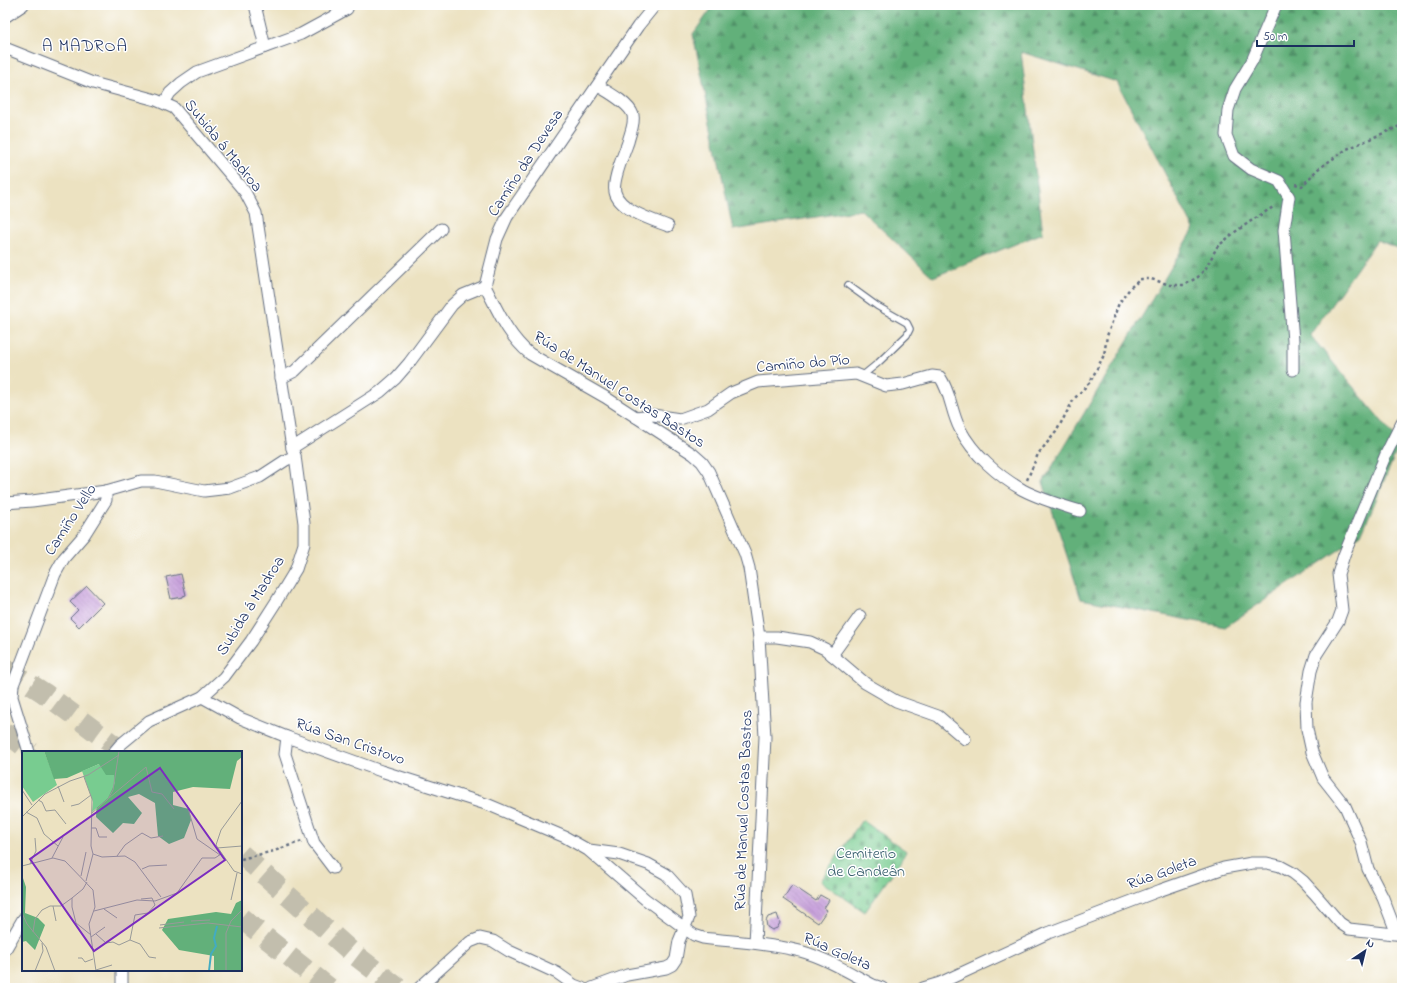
<svg xmlns="http://www.w3.org/2000/svg" width="1407" height="993" font-family="'Indie Flower',sans-serif">
  <defs>
    <pattern id="forest-firs" width="22" height="20" patternUnits="userSpaceOnUse"><rect width="22" height="20" fill="#62b07a"/><path d="M5 1l3.5 6h-7zM16 11l3.5 6h-7z" fill="#509067"/></pattern>
    <pattern id="cemetery-stones" width="16" height="16" patternUnits="userSpaceOnUse"><rect width="16" height="16" fill="#78cc90"/><path d="M2 7V4a2 2 0 0 1 4 0v3zM10 15v-3a2 2 0 0 1 4 0v3z" fill="#62a679"/></pattern>
    <pattern id="building-back-hatch" width="6" height="6" patternUnits="userSpaceOnUse"><rect width="6" height="6" fill="#c8a0dc"/><path d="M-1 5l2 2M0 0l6 6M5-1l2 2" fill="none" stroke="#a283b6"/></pattern>
  </defs>
  <rect width="100%" height="100%" fill="#fff"/>
  <filter id="ink" filterUnits="userSpaceOnUse"><feTurbulence type="fractalNoise" baseFrequency=".025" numOctaves="2"/><feDisplacementMap in="SourceGraphic" scale="8" xChannelSelector="R" yChannelSelector="G"/><feConvolveMatrix kernelMatrix="1 2 1 2 8 2 1 2 1" color-interpolation-filters="sRGB"/></filter>
  <filter id="wash" filterUnits="userSpaceOnUse"><feTurbulence type="fractalNoise" baseFrequency=".012" numOctaves="4" result="noise"/><feDisplacementMap in="SourceGraphic" scale="16" xChannelSelector="R" yChannelSelector="G"/><feGaussianBlur stdDeviation="0.9" result="paint"/><feColorMatrix in="noise" values="0 0 0 0 0 0 0 0 0 0 0 0 0 0 0 0 0 1.4 0 .05"/><feComposite in="paint" operator="in"/></filter>
  <g filter="url(#wash)">
    <rect width="100%" height="100%" fill="#ece2c1"/>
    <polygon fill="url(#forest-firs)" stroke="#3e706c" points="714,5 1402,5 1402,250 1377,240 1310,335 1400,443 1361,535 1225,627 1081,599 1043,482 1194,229 1117,82 1021,52 1043,233 933,277 861,210 733,230 693,34"/>
    <polygon fill="url(#cemetery-stones)" stroke="#4a7e77" points="862,820 906,851 901,861 865,912 820,881"/>
    <g id="blocks">
      <g fill="url(#building-back-hatch)">
        <polygon points="181,574 186,595 183,596 183,597 171,599 166,577"/>
        <polygon points="87,586 103,603 79,627 70,618 78,610 70,602"/>
        <polygon points="792,885 816,901 820,895 829,900 824,908 827,910 818,923 783,899"/>
        <polygon points="777,914 780,923 777,928 772,930 767,927 766,921 768,917"/>
      </g>
    </g>
  </g>
  <g filter="url(#ink)">
    <use href="#blocks" fill-opacity="0" stroke="#646e81" stroke-width="1"/>
    <g fill="none" stroke-linecap="round" stroke-linejoin="round">
      <g stroke="#c2bead" stroke-width="21" stroke-dasharray="21 10" stroke-linecap="butt">
        <polyline points="5,668 44,693 123,752"/>
        <polyline points="5,734 15,739 31,752"/>
        <polyline points="241,854 355,955 398,988"/>
        <polyline points="241,918 329,988"/>
      </g>
      <g stroke="#646e81" stroke-width="8">
        <polyline id="service" points="848,285 877,306 907,323 910,329 907,335 878,363 862,376"/>
      </g>
      <g stroke="#646e81" stroke-width="13">
        <g id="minor">
          <polyline points="255,5 265,47"/>
          <polyline points="1276,5 1252,61 1235,89 1228,110 1226,135 1234,156 1251,169 1279,181 1289,197 1284,230 1293,341 1293,370"/>
          <polyline points="5,17 23,5"/>
          <polyline points="5,48 93,83 156,100 174,108 245,192 256,213 292,448 295,456 304,523 304,544 296,569 276,602 251,641 224,677 202,697 149,721 120,745 114,752"/>
          <path d="M 598,86 C 608,92 629,103 633,115 C 635,124 630,133 628,142 C 624,154 612,180 615,192 C 619,210 653,220 668,226"/>
          <polyline points="164,103 170,93 181,83 197,72 301,34 347,9"/>
          <path d="M 485,286 C 498,311 508,336 530,354 L 605,397 L 693,454 L 702,462 L 709,472 L 745,554 L 749,568 L 759,637 L 765,737 L 755,943"/>
          <polyline points="485,286 497,239 507,217 638,26 655,5"/>
          <polyline points="281,378 295,371 441,229"/>
          <path d="M 636,417 L 653,415 L 680,419 L 708,409 L 731,393 L 758,382 L 856,374 L 886,386 L 903,384 L 932,376 L 940,377 C 951,393 951,412 960,429 C 973,454 998,476 1023,490 C 1040,499 1061,505 1080,511"/>
          <polyline points="292,448 380,392 396,378 409,363 452,305 463,295 485,286"/>
          <polyline points="5,503 32,501 106,491"/>
          <polyline points="759,637 777,637 810,642 825,649 865,683 896,701 938,716 965,739"/>
          <polyline points="832,655 860,616"/>
          <path d="M 202,697 L 240,718 L 287,737 L 381,771 L 489,805 L 565,837 L 588,850 L 645,899 L 694,935 L 703,938 C 735,942 768,943 800,951 C 826,958 850,973 873,985 L 882,988"/>
          <polyline points="287,737 285,754 314,843 333,868"/>
          <polyline points="29,752 12,697 13,685 55,574 64,558 84,535 106,500 106,491 141,481 155,481 204,491 230,488 260,477 286,460 295,456"/>
          <polyline points="589,850 619,854 648,864 666,874 685,895 689,917 679,941 676,959 672,965 666,968 627,975 592,988"/>
          <polyline points="1397,934 1383,898 1368,869 1361,842 1345,806 1323,778 1312,752 1307,729 1306,702 1311,671 1316,655 1338,621 1342,610 1338,574 1344,555 1386,454 1402,422"/>
          <polyline points="5,950 23,919"/>
          <polyline points="122,970 122,983 123,988"/>
          <polyline points="419,988 470,942 480,938 493,941 509,951 557,973 574,985 582,988"/>
          <polyline points="923,988 940,983 1048,933 1161,890 1224,868 1252,863 1267,863 1280,866 1293,873 1303,881 1314,893 1340,923 1349,929 1394,934 1402,934"/>
        </g>
      </g>
      <g stroke="#646e81" stroke-width="2.5" stroke-dasharray="3 3" stroke-linecap="butt">
        <polyline points="1295,184 1302,186 1318,169 1347,149 1402,125"/>
        <polyline points="1027,480 1038,454 1056,432 1074,399 1090,382 1104,355 1107,336 1119,303 1131,287 1141,279 1151,279 1170,285 1184,285 1198,277 1206,268 1217,247 1235,232 1257,217 1275,206"/>
        <polyline points="241,859 274,851 302,841"/>
      </g>
      <use href="#service" stroke="#fff" stroke-width="5.5"/>
      <use href="#minor" stroke="#fff" stroke-width="11"/>
    </g>
  </g>
  <g text-anchor="middle" dominant-baseline="central" stroke-width="3" stroke-linejoin="round" paint-order="stroke">
    <g font-size="16" fill="#1b2f5e" stroke="#fff">
      <text transform="translate(223 146) rotate(51)">Subida á Madroa</text>
      <text transform="translate(526 163) rotate(-57)">Camiño da Devesa</text>
      <text transform="translate(803 364) rotate(-5)">Camiño do Pío</text>
      <text transform="translate(619 390) rotate(33)">Rúa de Manuel Costas Bastos</text>
      <text transform="translate(71 520) rotate(-57)">Camiño Vello</text>
      <text transform="translate(251 606) rotate(-58)">Subida á Madroa</text>
      <text transform="translate(350 742) rotate(19)">Rúa San Cristovo</text>
      <text transform="translate(744 810) rotate(-88)">Rúa de Manuel Costas Bastos</text>
      <text transform="translate(1162 873) rotate(-20)">Rúa Goleta</text>
      <text transform="translate(837 952) rotate(24)">Rúa Goleta</text>
    </g>
    <g font-size="16" fill="#375e6d" stroke="#fff">
      <text x="866" y="854">Cemiterio<tspan x="866" dy="18">de Candeán</tspan></text>
    </g>
    <g font-size="17" letter-spacing="1" fill="#1b2f5e" stroke="#fff">
      <text x="85" y="46">A MADROA</text>
    </g>
  </g>
  <g transform="translate(22 751)">
    <rect width="220" height="220" fill="#ece2c1"/>
    <path d="M 0,0 L 22,0 L 35,34 L 11,51 L 0,35 Z" fill="#78cc90"/>
    <path d="M 22,0 L 220,0 L 220,6 L 215,10 L 208,38 L 171,36 L 151,41 L 151,54 L 167,58 L 169,69 L 162,87 L 147,93 L 136,85 L 133,52 L 117,43 L 106,46 L 120,62 L 112,73 L 101,72 L 91,82 L 74,66 L 77,13 L 45,27 L 32,28 ZM 0,124 L 4,136 L 3,162 L 16,167 L 23,174 L 13,199 L 4,190 L 0,191 ZM 220,149 L 220,220 L 192,220 L 192,205 L 157,199 L 140,179 L 146,168 L 194,161 L 209,163 L 214,152 Z" fill="#62b07a"/>
    <path d="M 77,13 L 84,24 L 92,24 L 93,32 L 86,47 L 70,61 L 71,51 L 60,20 Z" fill="#78cc90"/>
    <path fill="none" stroke="#42acc2" stroke-width="2" d="M 187,220 L 189,203 L 194,195 L 192,187 L 195,175"/>
    <path fill="none" stroke="#989a99" stroke-width="1" d="M 62,26 L 70,48 L 69,95 L 71,103M 36,35 L 42,51M 0,39 L 10,54M 87,47 L 124,16 L 130,41 L 140,43 L 152,58M 16,49 L 20,51 L 24,60 L 33,59 L 44,73M 220,50 L 199,79 L 194,94 L 212,120 L 220,123M 165,54 L 175,88 L 198,104M 49,55 L 57,53 L 69,44M 4,61 L 15,67 L 22,83 L 36,95M 70,62 L 86,48 L 91,39 L 97,0M 0,66 L 23,43 L 48,30 L 66,24 L 97,4M 69,77 L 74,77 L 77,86 L 85,86M 195,97 L 220,95M 71,103 L 80,106 L 103,105 L 113,111 L 139,146M 95,105 L 103,94 L 120,82 L 129,87 L 141,85M 30,107 L 41,86M 8,113 L 14,100 L 13,87M 0,115 L 31,107 L 43,110 L 71,139 L 73,156 L 67,173 L 74,220M 120,118 L 127,115 L 145,114M 59,125 L 64,101M 64,130 L 71,103M 65,131 L 61,138 L 50,147 L 50,156 L 54,172 L 69,184M 209,149 L 215,122M 31,155 L 34,170M 82,158 L 95,167M 72,160 L 115,149 L 133,150 L 155,142 L 180,107 L 193,107 L 199,103M 0,162 L 5,173 L 24,196 L 33,220M 169,170 L 188,169M 138,174 L 162,171M 137,177 L 186,172 L 220,176M 11,181 L 13,168 L 20,159 L 28,155 L 39,155 L 50,147M 74,183 L 84,192 L 91,191 L 97,194 L 108,189 L 113,164 L 126,162 L 133,154 L 130,147 L 119,148M 69,186 L 83,176M 108,189 L 118,193 L 127,206 L 134,207M 56,207 L 60,207 L 63,211 L 71,208M 74,219 L 90,214M 10,220 L 30,220M 13,220 L 21,200 L 20,192M 204,220 L 204,182 L 209,170 L 220,159"/>
    <path fill="#7b2cbf" fill-opacity="0.15" stroke="#7b2cbf" stroke-width="2" d="M 138,17 L 203,109 L 72,200 L 8,108 Z"/>
    <rect width="220" height="220" fill="none" stroke="#1b2f5e" stroke-width="2"/>
  </g>
  <rect width="1407" height="993" fill="none" stroke="#fff" stroke-width="20"/>
  <g transform="translate(1365 951) rotate(35)" stroke="#ffffff" stroke-width="3" paint-order="stroke">
  <path d="M0-3L7 15L0 10L-7 15Z" fill="#1b2f5e"/>
  <text y="-6" font-size="11" font-weight="bold" text-anchor="middle" fill="#1b2f5e">N</text>
  </g>
  <path d="M1257 40v6h97v-6" fill="none" stroke="#1b2f5e" stroke-width="2"/>
  <text x="1263" y="40" font-size="12" fill="#1b2f5e" stroke="#ffffff" stroke-width="3" paint-order="stroke">50 m</text>
</svg>
